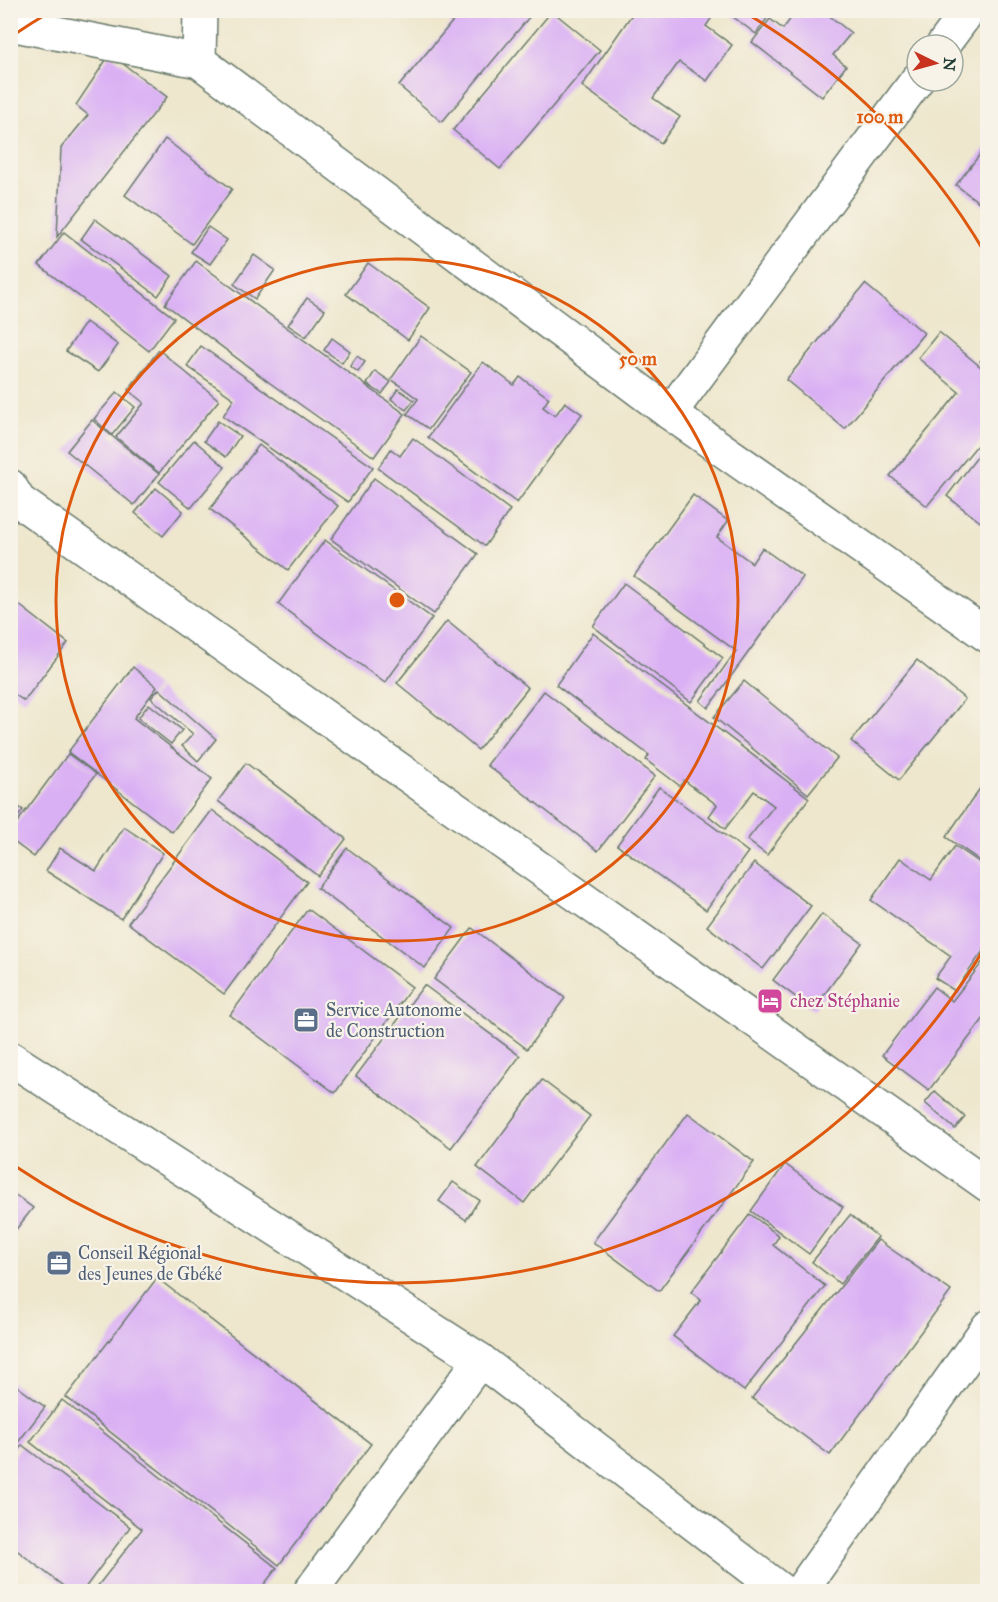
<svg xmlns="http://www.w3.org/2000/svg" width="998" height="1602" font-family="'IM FELL Great Primer',serif">
  <rect width="100%" height="100%" fill="#f7f3e8"/>
  <filter id="ink" filterUnits="userSpaceOnUse"><feTurbulence type="fractalNoise" baseFrequency=".0167" numOctaves="2"/><feDisplacementMap in="SourceGraphic" scale="12" xChannelSelector="R" yChannelSelector="G"/><feConvolveMatrix kernelMatrix="1 2 1 2 8 2 1 2 1" color-interpolation-filters="sRGB"/></filter>
  <filter id="wash" filterUnits="userSpaceOnUse"><feTurbulence type="fractalNoise" baseFrequency=".008" numOctaves="4" result="noise"/><feDisplacementMap in="SourceGraphic" scale="24" xChannelSelector="R" yChannelSelector="G"/><feGaussianBlur stdDeviation="1.35" result="paint"/><feColorMatrix in="noise" values="0 0 0 0 0 0 0 0 0 0 0 0 0 0 0 0 0 1.4 0 .05"/><feComposite in="paint" operator="in"/></filter>
  <g filter="url(#wash)">
    <rect width="100%" height="100%" fill="#eee7cd"/>
    <g id="blocks">
      <g fill="#dab0f4">
        <polygon points="462,10 535,10 442,122 399,86"/>
        <polygon points="635,10 717,10 706,26 732,45 707,81 679,62 653,98 680,117 661,143 582,86"/>
        <polygon points="730,10 773,10 756,34 728,13"/>
        <polygon points="797,10 822,10 851,33 833,55 846,66 822,97 752,42 770,19 783,29"/>
        <polygon points="552,11 600,50 500,169 453,130"/>
        <polygon points="110,54 167,97 57,237 61,148 88,115 76,105"/>
        <polygon points="165,139 232,189 192,244 125,195"/>
        <polygon points="988,144 988,209 956,185"/>
        <polygon points="95,219 172,276 158,296 81,239"/>
        <polygon points="208,227 227,240 210,264 191,252"/>
        <polygon points="64,232 174,318 149,351 39,265"/>
        <polygon points="254,255 275,270 255,299 234,284"/>
        <polygon points="196,261 405,414 374,457 270,383 165,304"/>
        <polygon points="368,263 430,308 408,340 346,294"/>
        <polygon points="865,284 924,333 845,429 786,380"/>
        <polygon points="307,298 325,310 306,337 288,325"/>
        <polygon points="86,322 118,345 98,372 66,351"/>
        <polygon points="939,332 988,373 988,432 927,506 890,476 959,392 918,358"/>
        <polygon points="421,336 471,372 429,429 407,414 418,399 391,379"/>
        <polygon points="332,338 350,351 342,363 324,350"/>
        <polygon points="201,346 373,467 348,502 223,416 234,399 187,366"/>
        <polygon points="159,350 219,400 159,473 116,437 144,403 128,390"/>
        <polygon points="988,352 988,366 980,361"/>
        <polygon points="357,356 365,362 358,372 350,366"/>
        <polygon points="483,362 514,385 520,377 549,398 543,407 555,416 565,402 582,414 517,503 428,437"/>
        <polygon points="375,371 391,382 382,394 367,384"/>
        <polygon points="398,389 414,400 406,410 391,399"/>
        <polygon points="117,392 135,407 112,435 94,419"/>
        <polygon points="92,420 159,474 134,505 67,451"/>
        <polygon points="218,421 240,436 226,457 204,441"/>
        <polygon points="413,438 510,510 485,546 378,468 391,449 400,456"/>
        <polygon points="194,440 225,467 191,508 159,482"/>
        <polygon points="988,443 988,528 947,496"/>
        <polygon points="259,445 338,506 288,570 210,509"/>
        <polygon points="374,478 478,554 434,614 331,539"/>
        <polygon points="156,488 183,511 163,536 135,513"/>
        <polygon points="693,495 728,521 717,537 752,563 762,548 803,577 708,708 700,701 736,651 634,576"/>
        <polygon points="325,540 432,618 385,683 278,604"/>
        <polygon points="624,583 723,658 691,702 593,626"/>
        <polygon points="18,604 68,643 24,701 10,691 10,614"/>
        <polygon points="447,621 528,688 478,750 397,683"/>
        <polygon points="593,633 809,798 767,855 747,840 774,806 754,791 725,829 709,816 717,805 684,780 680,786 646,760 649,755 556,685"/>
        <polygon points="917,660 965,699 899,780 851,741"/>
        <polygon points="133,667 157,687 134,718 212,779 172,832 68,752"/>
        <polygon points="744,681 837,758 808,794 714,717"/>
        <polygon points="159,689 216,739 198,761 182,746 193,734 151,698"/>
        <polygon points="544,691 655,776 598,851 487,765"/>
        <polygon points="149,704 182,730 171,744 138,718"/>
        <polygon points="68,754 96,774 34,857 10,839 10,832"/>
        <polygon points="246,763 346,839 318,876 218,801"/>
        <polygon points="988,777 988,866 946,837"/>
        <polygon points="659,787 748,852 706,910 617,845"/>
        <polygon points="10,801 23,810 10,827"/>
        <polygon points="212,810 307,882 224,994 128,923"/>
        <polygon points="124,827 163,853 121,919 46,871 60,848 96,871"/>
        <polygon points="955,846 988,868 988,944 955,991 935,978 951,956 871,900 900,858 931,880"/>
        <polygon points="347,848 454,928 425,968 317,888"/>
        <polygon points="754,863 811,906 763,969 707,926"/>
        <polygon points="308,909 412,987 335,1093 230,1015"/>
        <polygon points="822,914 862,943 813,1010 773,980"/>
        <polygon points="472,928 565,998 527,1049 434,979"/>
        <polygon points="988,955 988,1013 929,1090 882,1055 934,987 952,1001"/>
        <polygon points="424,985 520,1056 451,1148 356,1076"/>
        <polygon points="542,1080 590,1116 524,1203 477,1167"/>
        <polygon points="935,1091 965,1117 955,1129 925,1103"/>
        <polygon points="688,1113 754,1162 659,1291 593,1242"/>
        <polygon points="785,1164 843,1207 809,1254 751,1211"/>
        <polygon points="453,1182 479,1200 466,1220 439,1201"/>
        <polygon points="10,1191 33,1208 10,1237"/>
        <polygon points="750,1214 779,1236 773,1245 825,1286 744,1391 673,1336 701,1300 691,1292"/>
        <polygon points="850,1215 878,1237 840,1284 812,1262"/>
        <polygon points="878,1240 951,1291 830,1455 752,1398"/>
        <polygon points="157,1278 371,1444 279,1565 66,1397"/>
        <polygon points="10,1381 45,1407 10,1453"/>
        <polygon points="62,1400 277,1568 258,1592 93,1592 142,1529 30,1442"/>
        <polygon points="22,1445 130,1527 82,1592 71,1592 10,1545 10,1461"/>
      </g>
    </g>
  </g>
  <g filter="url(#ink)">
    <use href="#blocks" fill-opacity="0" stroke="#67786a" stroke-width="1.5"/>
    <g fill="none" stroke-linecap="round" stroke-linejoin="round">
      <g stroke="#67786a" stroke-width="36">
        <g id="minor">
          <polyline points="10,24 199,61 670,413 988,636"/>
          <polyline points="943,45 969,10"/>
          <polyline points="199,61 200,10"/>
          <polyline points="670,413 917,80"/>
          <polyline points="10,486 19,501 988,1185"/>
          <polyline points="10,1058 480,1360 783,1592"/>
          <polyline points="310,1592 480,1360"/>
          <polyline points="800,1592 988,1327"/>
        </g>
      </g>
      <use href="#minor" stroke="#fff" stroke-width="33"/>
    </g>
  </g>
  <g fill="none" stroke="#de580e" stroke-width="3">
    <circle cx="397" cy="600" r="341"/>
    <path d="M985 947A683 683 0 0 1 15 1166M15 34A683 683 0 0 1 50 12M744 12A683 683 0 0 1 985 253"/>
  </g>
  <defs>
    <g id="hotel-square" transform="scale(1.35)"><rect x="-9" y="-9" width="18" height="18" rx="4" fill="#d1479c" stroke="#f7f3e8"/><path d="M-6-4.5h1.5V1H6V5H4.5V3h-9V5H-6ZM-4 0a1.8 1.8 0 1 1 3.6 0ZM.5 0V-2.5h3Q6-2.5 6 0Z" fill="#fff"/></g>
    <g id="office-square" transform="scale(1.35)"><rect x="-9" y="-9" width="18" height="18" rx="4" fill="#5c6f8a" stroke="#f7f3e8"/><path d="M-6-3h4V-5.5h4V-3h4V5H-6ZM-1-4.5V-3h2v-1.5ZM-6 0V1H6V0Z" fill="#fff"/></g>
  </defs>
  <g fill-rule="evenodd">
    <use href="#hotel-square" x="770" y="1001"/>
    <use href="#office-square" x="306" y="1020"/>
    <use href="#office-square" x="59" y="1263"/>
  </g>
  <g text-anchor="middle" dominant-baseline="central" stroke-width="4.5" stroke-linejoin="round" paint-order="stroke">
    <g font-size="18" fill="#b23c85" stroke="#f7f3e8" text-anchor="start">
      <text x="790" y="1001">chez Stéphanie</text>
    </g>
    <g font-size="18" fill="#4e5e75" stroke="#f7f3e8" text-anchor="start">
      <text x="326" y="1010">Service Autonome<tspan x="326" dy="21">de Construction</tspan></text>
      <text x="78" y="1253">Conseil Régional<tspan x="78" dy="21">des Jeunes de Gbéké</tspan></text>
    </g>
  </g>
  <circle cx="397" cy="600" r="9" fill="#de580e" stroke="#f7f3e8" stroke-width="3"/>
  <g font-size="18" text-anchor="middle" font-weight="bold" fill="#de580e" stroke="#f7f3e8" stroke-width="4.5" stroke-linejoin="round" paint-order="stroke">
    <text x="880" y="123">100 m</text>
    <text x="638" y="365">50 m</text>
  </g>
  <rect width="998" height="1602" fill="none" stroke="#f7f3e8" stroke-width="36"/>
  <g transform="translate(935 63) rotate(95)"><circle r="28" fill="#f7f3e8" stroke="#a1aaa0" stroke-width="1.5"/>
  <path d="M0-4.5L10 22L0 15L-10 22Z" fill="#c8321e"/>
  <text y="-9" font-size="16" font-weight="bold" text-anchor="middle" fill="#1f3d34">N</text>
  </g>
</svg>
